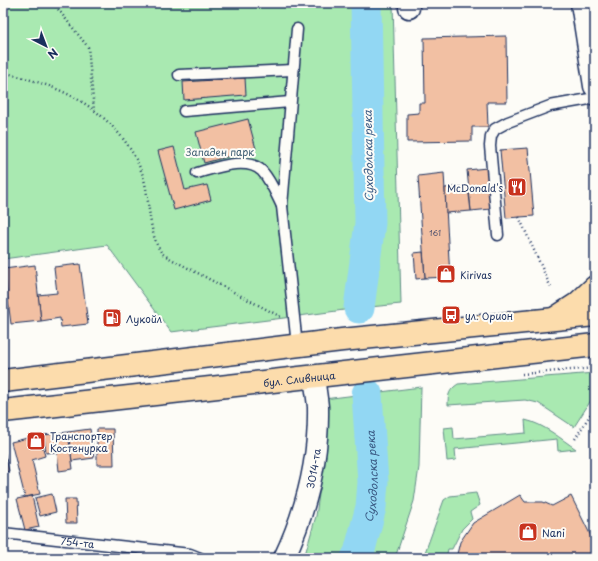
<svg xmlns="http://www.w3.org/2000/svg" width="598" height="561" font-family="'Playpen Sans',sans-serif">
  <rect width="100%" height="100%" fill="#fdfcf7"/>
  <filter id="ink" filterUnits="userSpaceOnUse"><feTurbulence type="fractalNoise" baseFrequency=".025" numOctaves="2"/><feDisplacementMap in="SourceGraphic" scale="8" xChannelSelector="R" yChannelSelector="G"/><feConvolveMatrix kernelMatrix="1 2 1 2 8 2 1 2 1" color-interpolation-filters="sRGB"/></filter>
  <g filter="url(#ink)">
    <g fill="#a9e9b1" stroke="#628c88">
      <polygon points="3,3 393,3 401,304 359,308 284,318 171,332 107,245 3,259"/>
      <path d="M 595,373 L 595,394 L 574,427 L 538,403 L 525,400 L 448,405 C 448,394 449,390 458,384 Z"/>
      <polygon points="421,387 419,467 414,501 395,558 304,558 316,516 324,459 324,399"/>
      <path d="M 525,420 C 544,424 561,439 576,449 L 558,451 L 557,439 L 455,449 L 456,460 L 447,461 L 444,428 L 453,427 L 454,439 L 526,433 Z"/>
      <polygon points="476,493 480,505 470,512 472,519 462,529 452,549 448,549 446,558 423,558 444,500 450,496"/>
    </g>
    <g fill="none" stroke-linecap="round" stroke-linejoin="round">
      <g stroke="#92d7f3" stroke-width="31">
        <polyline points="359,308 370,223 366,3"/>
        <path id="s1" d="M 356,558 L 359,553 L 371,507 L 373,482 L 367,394"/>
      </g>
    </g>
    <g fill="#f2c0a3" stroke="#1b2f5e">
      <polygon points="506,36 507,102 487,102 488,127 472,127 472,141 407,142 407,114 419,113 419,103 425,103 424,38"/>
      <polygon points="245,78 246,95 184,100 183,82"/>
      <polygon points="248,119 256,149 204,163 196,132"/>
      <polygon points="174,147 185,190 207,185 211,200 174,210 158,151"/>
      <polygon points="528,148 534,216 506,218 500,150"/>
      <polygon points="487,168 491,209 471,211 467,170"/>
      <polygon points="444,173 450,277 425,278 418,176"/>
      <polygon points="468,186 471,211 446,213 445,188"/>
      <polygon points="3,226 6,248 3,248"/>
      <polygon points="423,252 425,278 416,279 414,253"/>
      <polygon points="80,264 88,324 61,327 60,318 41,321 38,295 57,293 54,267"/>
      <polygon points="35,265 41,321 11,324 4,269"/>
      <polygon points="90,429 94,458 72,461 68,432"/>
      <polygon points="97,429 113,429 114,465 97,465"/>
      <polygon points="68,432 73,469 59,471 57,452 46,453 44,435"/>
      <polygon points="40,435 45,456 32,460 40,494 25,497 11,442"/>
      <polygon points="3,446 9,471 3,473"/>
      <polygon points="52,494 56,512 40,516 35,498"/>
      <polygon points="520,495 525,502 543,502 552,506 571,496 595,544 595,558 456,558 460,542 473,523"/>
      <polygon points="32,496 39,527 25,530 17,499"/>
      <polygon points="65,499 76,499 77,523 66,523"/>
    </g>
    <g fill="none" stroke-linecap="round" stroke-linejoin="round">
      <g stroke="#1b2f5e" stroke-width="13">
        <g id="service">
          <polyline points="297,29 282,206 297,345"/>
          <polyline points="179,75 293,70"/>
          <polyline points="184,111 290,102"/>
          <path d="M 197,173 C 215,168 247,156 262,171 C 271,181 276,194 282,206"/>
          <polyline points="498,235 490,146 491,136 495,129 508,122 550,106 595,98"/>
          <path id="s2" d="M 3,533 L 190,554 L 200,558"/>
        </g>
      </g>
      <g stroke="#1b2f5e" stroke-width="23">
        <g id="minor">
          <polyline points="409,3 409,8"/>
          <path id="s3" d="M 284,558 C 306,511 319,458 318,407 C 317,396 315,386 314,376"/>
        </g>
      </g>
      <g stroke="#1b2f5e" stroke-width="25">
        <polyline id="secondary" points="582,3 595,86"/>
      </g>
      <g stroke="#1b2f5e" stroke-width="25">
        <g id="primary">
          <polyline points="557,317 577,304 595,287"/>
          <polyline points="3,381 342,340 595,315"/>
          <path id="s4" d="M 3,411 L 595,345"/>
        </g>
      </g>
      <g stroke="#1b2f5e" stroke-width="2.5" stroke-dasharray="1 3" stroke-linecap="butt">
        <polyline points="53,3 88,47 94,110"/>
        <path d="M 3,72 C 28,79 55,86 77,99 C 107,116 132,143 143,176 C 150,198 148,233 161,252 C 163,255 168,257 171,259 L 281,317"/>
        <polyline points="519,217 552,290"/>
        <polyline points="522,374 595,368"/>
        <polyline points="575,439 595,407"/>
      </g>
      <use href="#service" stroke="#fdfcf7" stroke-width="10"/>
      <use href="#minor" stroke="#fdfcf7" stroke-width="20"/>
      <use href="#secondary" stroke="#fdfcf7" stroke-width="22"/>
      <use href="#primary" stroke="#fcdcac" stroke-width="22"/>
    </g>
  </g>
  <defs>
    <g id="restaurant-square" transform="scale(1)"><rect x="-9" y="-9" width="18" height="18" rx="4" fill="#c8321e" stroke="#fdfcf7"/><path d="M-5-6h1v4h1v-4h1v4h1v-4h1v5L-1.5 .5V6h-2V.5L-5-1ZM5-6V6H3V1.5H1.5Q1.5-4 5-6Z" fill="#fff"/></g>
    <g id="shop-square" transform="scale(1)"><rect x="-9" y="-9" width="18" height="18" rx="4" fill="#c8321e" stroke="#fdfcf7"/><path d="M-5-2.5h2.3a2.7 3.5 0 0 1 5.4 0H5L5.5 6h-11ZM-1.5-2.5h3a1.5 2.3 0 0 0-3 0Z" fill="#fff"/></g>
    <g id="bus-square" transform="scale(1)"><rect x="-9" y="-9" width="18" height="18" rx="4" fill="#c8321e" stroke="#fdfcf7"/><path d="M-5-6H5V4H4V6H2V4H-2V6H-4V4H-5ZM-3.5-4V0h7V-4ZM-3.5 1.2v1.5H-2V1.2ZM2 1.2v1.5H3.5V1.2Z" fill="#fff"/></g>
    <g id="fuel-square" transform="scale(1)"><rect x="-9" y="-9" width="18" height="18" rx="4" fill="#c8321e" stroke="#fdfcf7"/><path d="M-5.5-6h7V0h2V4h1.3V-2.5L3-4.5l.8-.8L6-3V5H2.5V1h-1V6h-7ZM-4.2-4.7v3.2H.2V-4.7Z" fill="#fff"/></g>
  </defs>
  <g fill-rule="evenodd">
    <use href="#restaurant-square" x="517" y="187"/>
    <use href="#shop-square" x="446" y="274"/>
    <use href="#bus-square" x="451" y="315"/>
    <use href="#fuel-square" x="112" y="318"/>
    <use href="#shop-square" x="36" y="441"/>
    <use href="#shop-square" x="528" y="532"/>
  </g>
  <g text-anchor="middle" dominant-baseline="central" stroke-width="4" stroke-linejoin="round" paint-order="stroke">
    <g font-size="8" fill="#51536f">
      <text x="435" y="233">161</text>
    </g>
    <g font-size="10" fill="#3e5e73" stroke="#fdfcf7">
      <text x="220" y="151">Западен парк</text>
    </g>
    <g font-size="10" fill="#1b2f5e" stroke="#fdfcf7" text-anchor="start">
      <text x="503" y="187" text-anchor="end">McDonald's</text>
      <text x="460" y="274">Kirivas</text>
      <text x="465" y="315">ул. Орион</text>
      <text x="126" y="318">Лукойл</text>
      <text x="50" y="435">Транспортер<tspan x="50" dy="12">Костенурка</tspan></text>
      <text x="542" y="532">Nani</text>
    </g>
    <g font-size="10" fill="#1b2f5e" stroke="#fdfcf7">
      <text stroke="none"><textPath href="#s4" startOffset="298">бул. Сливница</textPath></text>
      <text stroke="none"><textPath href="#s3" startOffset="94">3014-та</textPath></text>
      <text stroke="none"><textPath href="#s2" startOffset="75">754-та</textPath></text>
    </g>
    <g font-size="11" font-style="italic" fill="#395983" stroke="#fdfcf7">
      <text transform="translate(368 156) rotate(-91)">Суходолска река</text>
      <text stroke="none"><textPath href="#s1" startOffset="84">Суходолска река</textPath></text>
    </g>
  </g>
  <rect width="598" height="561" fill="none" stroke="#fdfcf7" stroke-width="16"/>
  <rect x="8" y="8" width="582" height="545" fill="none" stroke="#1b2f5e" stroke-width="1.5" filter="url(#ink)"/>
  <g transform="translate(46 46) rotate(138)" stroke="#fdfcf7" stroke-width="3" paint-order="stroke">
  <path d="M0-3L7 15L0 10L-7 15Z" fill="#1b2f5e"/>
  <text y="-6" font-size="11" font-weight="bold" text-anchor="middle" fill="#1b2f5e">N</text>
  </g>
</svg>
